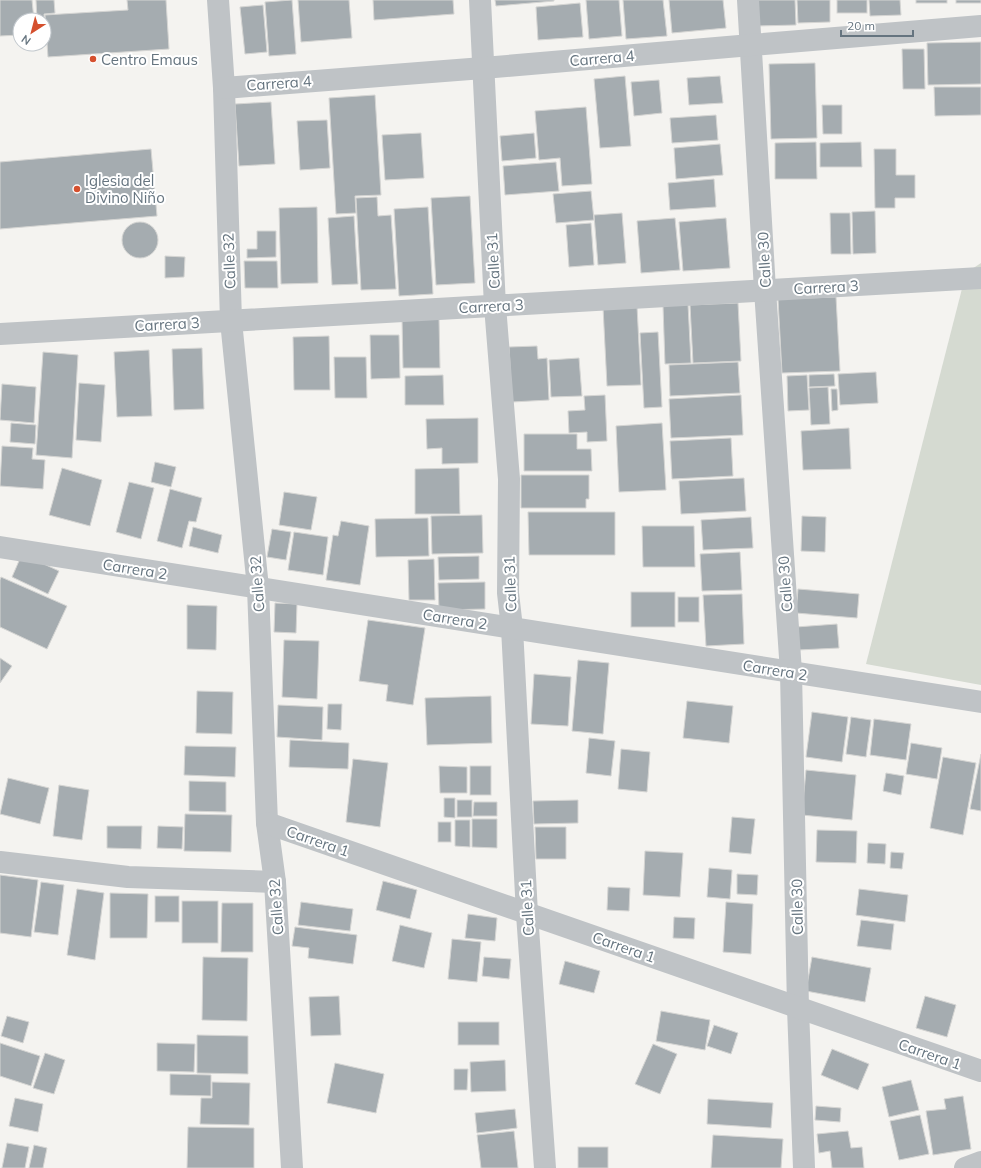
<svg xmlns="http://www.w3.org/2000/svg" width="981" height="1168" font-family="Mulish,sans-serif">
  <rect width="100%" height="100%" fill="#f4f3f0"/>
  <polygon fill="#d5dad1" points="981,263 981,685 866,664 966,273"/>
  <g fill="#a5acb0" stroke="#d5d5d3">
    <polygon points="0,0 32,0 34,20 20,20 20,35 0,36"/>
    <polygon points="36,0 54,0 55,13 44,14 45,31 44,31 44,20 37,20"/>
    <polygon points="127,0 166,0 169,49 48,57 45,15 128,10"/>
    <polygon points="292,0 296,54 269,56 265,2"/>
    <polygon points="298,0 349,0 352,38 301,42"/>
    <polygon points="373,0 453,0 454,14 374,20"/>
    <polygon points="495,0 554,0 554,1 496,6"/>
    <polygon points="586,0 619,0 622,36 589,39"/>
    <polygon points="623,0 663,0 667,36 626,39"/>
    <polygon points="669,0 723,0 726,28 672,33"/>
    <polygon points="757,0 795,0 796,25 757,26"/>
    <polygon points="797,0 830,0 830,22 798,23"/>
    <rect x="837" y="0" width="30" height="13"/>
    <polygon points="869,0 900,0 901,15 870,16"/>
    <rect x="916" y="0" width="31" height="3"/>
    <rect x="956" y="0" width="25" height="3"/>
    <polygon points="580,3 583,37 538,40 536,7"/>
    <polygon points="263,5 267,52 245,54 240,7"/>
    <polygon points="981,42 981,84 928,85 927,43"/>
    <polygon points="902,49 924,49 925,89 903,89"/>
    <polygon points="815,63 817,138 771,139 769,64"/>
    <polygon points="625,76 631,146 600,148 594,79"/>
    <polygon points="720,76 723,103 689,105 687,78"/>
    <polygon points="659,80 662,113 634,116 631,82"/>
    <polygon points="934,87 981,87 981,115 935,116"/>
    <polygon points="375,95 381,195 355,196 356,213 336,214 329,98"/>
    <polygon points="271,102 275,164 239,166 235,104"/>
    <polygon points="822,105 842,105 842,134 823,134"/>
    <polygon points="586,107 592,184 562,186 560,158 539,160 535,111"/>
    <polygon points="716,115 718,140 672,143 670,118"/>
    <polygon points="327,120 330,168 300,170 297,121"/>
    <polygon points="421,133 424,178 385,180 382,135"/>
    <polygon points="534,133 536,158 502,161 500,136"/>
    <polygon points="816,142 817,179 775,179 775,143"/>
    <polygon points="861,142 862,167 820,167 820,143"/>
    <polygon points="720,144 723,175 676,179 674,148"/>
    <polygon points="151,149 157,216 0,229 0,162"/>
    <polygon points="874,149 896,149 896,175 915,175 915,198 895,198 895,208 875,208"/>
    <polygon points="556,162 559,191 505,195 503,166"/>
    <polygon points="714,179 716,207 670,210 668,183"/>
    <polygon points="591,191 594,220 556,223 553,194"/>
    <polygon points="470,196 475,283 436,285 431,198"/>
    <polygon points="377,197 378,216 391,215 396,289 361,290 356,198"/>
    <polygon points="317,207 318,283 281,284 279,208"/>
    <polygon points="428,207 433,294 399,296 394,209"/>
    <polygon points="875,211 876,253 853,254 852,212"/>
    <polygon points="622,213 626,263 598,265 594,215"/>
    <polygon points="830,213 850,213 851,254 831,254"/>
    <polygon points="354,216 358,284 332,285 328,218"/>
    <polygon points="675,218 680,270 641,273 637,221"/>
    <polygon points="726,218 730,268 683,271 679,222"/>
    <circle cx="140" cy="240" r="18"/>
    <polygon points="591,223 594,265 569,267 566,225"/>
    <polygon points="257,231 276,231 276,257 247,258 247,249 257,249"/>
    <polygon points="165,256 185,257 184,277 165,278"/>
    <polygon points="244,261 277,261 278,288 245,288"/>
    <polygon points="836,297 840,371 782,373 778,299"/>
    <polygon points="738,303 741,361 693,363 690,305"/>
    <polygon points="688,304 691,363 665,364 663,306"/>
    <polygon points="637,306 641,385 607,386 603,307"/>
    <polygon points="439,318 440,368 403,368 402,319"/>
    <polygon points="658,332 662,407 644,408 640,333"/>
    <polygon points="370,335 399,335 400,378 371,379"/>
    <polygon points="329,336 330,390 294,390 293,337"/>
    <polygon points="537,346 538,359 547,358 549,400 512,402 509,347"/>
    <polygon points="202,348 204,409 174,410 172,349"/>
    <polygon points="149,350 152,416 117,417 114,352"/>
    <polygon points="43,352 78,355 72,458 36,455"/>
    <polygon points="334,357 366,357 367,398 335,398"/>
    <polygon points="579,358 582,396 551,397 549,360"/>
    <polygon points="738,362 740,393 670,396 669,365"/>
    <polygon points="876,372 878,403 840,405 838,374"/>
    <polygon points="834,374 835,386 809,387 809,375"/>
    <polygon points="443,375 444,405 405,405 405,376"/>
    <polygon points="807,375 809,410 788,411 787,376"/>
    <polygon points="79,383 105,385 101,442 76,440"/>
    <polygon points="2,384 36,387 34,423 0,420"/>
    <polygon points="828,387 830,424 811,425 809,388"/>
    <polygon points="831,389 837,389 838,410 832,411"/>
    <polygon points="605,395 607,441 587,442 587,432 569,433 568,411 585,410 584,396"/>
    <polygon points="741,395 743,435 671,438 669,399"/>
    <polygon points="478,418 478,463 442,464 442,448 427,449 426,419"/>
    <polygon points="11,423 36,425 35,444 10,442"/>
    <polygon points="662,423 666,490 619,492 616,426"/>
    <polygon points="849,428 851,469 803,470 801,431"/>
    <polygon points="524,434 577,434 577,449 591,449 592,471 524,471"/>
    <polygon points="731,438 733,476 672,479 670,441"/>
    <polygon points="2,446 33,448 32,459 45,460 43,489 0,486"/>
    <polygon points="155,462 176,467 171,487 151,482"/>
    <polygon points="62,468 102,480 90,526 49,515"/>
    <polygon points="459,468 460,514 415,514 415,469"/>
    <polygon points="521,475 589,475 589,499 586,499 586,508 521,508"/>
    <polygon points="744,478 746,511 681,514 679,481"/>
    <polygon points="129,482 154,488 141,539 116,532"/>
    <polygon points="170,489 202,498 196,522 189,521 182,548 157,541"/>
    <polygon points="284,492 317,497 311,530 279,525"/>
    <polygon points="528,512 615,512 615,555 529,555"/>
    <polygon points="482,515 483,553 432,554 431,516"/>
    <polygon points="802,516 826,517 825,552 801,551"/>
    <polygon points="751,517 753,548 703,550 701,520"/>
    <polygon points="428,518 429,556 376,557 375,519"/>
    <polygon points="341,521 369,526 360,585 326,580 333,535 338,536"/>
    <polygon points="642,526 694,526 695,567 643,567"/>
    <polygon points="193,527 222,535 218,553 189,546"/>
    <polygon points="272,529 291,532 286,560 267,557"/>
    <polygon points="294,532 328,537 323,575 288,570"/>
    <polygon points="740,552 742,590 702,591 700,554"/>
    <polygon points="22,554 59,571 48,594 12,577"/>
    <polygon points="479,556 479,579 439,580 438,557"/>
    <polygon points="434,559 435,600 409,600 408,560"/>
    <polygon points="1,577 67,606 47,649 0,627 0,580"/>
    <polygon points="485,582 485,609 439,610 438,583"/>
    <polygon points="798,589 859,594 857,618 796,613"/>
    <rect x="631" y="592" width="44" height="35"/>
    <polygon points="742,594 744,644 706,646 703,595"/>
    <rect x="678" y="597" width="21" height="25"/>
    <polygon points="275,603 297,604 296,633 274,632"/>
    <polygon points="187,605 217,606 216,650 187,649"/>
    <polygon points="368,620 425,628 413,705 386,701 388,685 359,681"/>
    <polygon points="837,624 839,648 798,650 796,627"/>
    <polygon points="284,640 319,641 317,699 282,697"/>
    <polygon points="0,658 12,666 0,683"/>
    <polygon points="578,660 609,663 603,734 572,731"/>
    <polygon points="534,674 571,677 568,726 531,724"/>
    <polygon points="197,691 233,692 232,734 196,733"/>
    <polygon points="491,696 492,743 427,745 425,698"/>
    <polygon points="687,701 733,706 729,743 683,738"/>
    <polygon points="328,704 342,704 341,730 327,729"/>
    <polygon points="278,705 323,707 322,740 277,737"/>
    <polygon points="812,712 848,717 842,762 806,757"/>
    <polygon points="851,717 871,720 866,757 846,754"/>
    <polygon points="874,719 911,724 906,760 870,755"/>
    <polygon points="589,738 615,741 611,776 586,773"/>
    <polygon points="290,740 349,743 348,769 289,767"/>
    <polygon points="911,743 942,748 937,779 906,774"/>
    <polygon points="185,746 236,747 235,777 184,775"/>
    <polygon points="621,749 650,752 647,792 618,789"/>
    <polygon points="981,754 981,811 970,809"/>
    <polygon points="943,757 976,763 963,835 930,828"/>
    <polygon points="353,759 388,763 380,827 346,822"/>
    <polygon points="439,766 467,767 467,793 440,793"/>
    <rect x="470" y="766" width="21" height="29"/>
    <polygon points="806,770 856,775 852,820 802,815"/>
    <polygon points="886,773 904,776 901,795 883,791"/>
    <polygon points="8,778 49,788 40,824 0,814"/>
    <polygon points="189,781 226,782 226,812 189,811"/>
    <polygon points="59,785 89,790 82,840 53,836"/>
    <polygon points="444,798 455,798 455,818 444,817"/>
    <rect x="457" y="800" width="15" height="17"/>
    <polygon points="578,800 578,823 534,824 533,801"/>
    <polygon points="474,802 497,802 497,816 473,816"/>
    <polygon points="185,814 232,815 231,852 184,851"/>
    <polygon points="732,817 755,819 751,854 729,852"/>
    <polygon points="472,819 497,819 497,848 472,847"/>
    <polygon points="455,820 470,820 470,847 455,846"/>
    <rect x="438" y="822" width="13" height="20"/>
    <polygon points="107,826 142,826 141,849 107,848"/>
    <polygon points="158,826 183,827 182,849 157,848"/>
    <polygon points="535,827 566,827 566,859 536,859"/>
    <polygon points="817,830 857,831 856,863 816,862"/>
    <polygon points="868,843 886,844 885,864 867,863"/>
    <polygon points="645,851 683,853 680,897 643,895"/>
    <polygon points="891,852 904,853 902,869 890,868"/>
    <polygon points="709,868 732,870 730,899 707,897"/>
    <polygon points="737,874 758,875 757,895 737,894"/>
    <polygon points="0,875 38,880 31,937 0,933"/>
    <polygon points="383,881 417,890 410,919 376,910"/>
    <polygon points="41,882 64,885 58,935 34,932"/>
    <polygon points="608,887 630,888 629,911 607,910"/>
    <polygon points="77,889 104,893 95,960 67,955"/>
    <polygon points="859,889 908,895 905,922 856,915"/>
    <polygon points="110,893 148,894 147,938 110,938"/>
    <rect x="155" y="896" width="24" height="26"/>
    <rect x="182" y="901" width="36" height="42"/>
    <polygon points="301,902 353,909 350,931 298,925"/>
    <polygon points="726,902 753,904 751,954 723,952"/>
    <polygon points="222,903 253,903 253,952 221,952"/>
    <polygon points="468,914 497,918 495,941 465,938"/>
    <polygon points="674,917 695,918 694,939 673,938"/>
    <polygon points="861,920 894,924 891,950 857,946"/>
    <polygon points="400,925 432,933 424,968 392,961"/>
    <polygon points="295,927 357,935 353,964 308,958 309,948 292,946"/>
    <polygon points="452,939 481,942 477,982 448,979"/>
    <polygon points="203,957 248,958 247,1021 202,1020"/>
    <polygon points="484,957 511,959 509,979 482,976"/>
    <polygon points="812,957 871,968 865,1002 806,991"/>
    <polygon points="565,961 600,971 594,993 559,984"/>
    <polygon points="339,996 341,1035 311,1036 309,997"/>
    <polygon points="925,996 956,1005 947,1037 916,1028"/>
    <polygon points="661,1011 710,1020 705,1050 656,1041"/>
    <polygon points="7,1016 29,1022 23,1043 1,1036"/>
    <rect x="458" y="1022" width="41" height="23"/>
    <polygon points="714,1025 738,1033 731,1054 707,1046"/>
    <polygon points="197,1035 248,1036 248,1074 197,1073"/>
    <polygon points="0,1043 40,1056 31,1086 0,1076"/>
    <polygon points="157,1043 195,1044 194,1072 157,1071"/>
    <polygon points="653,1044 677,1054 660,1094 635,1084"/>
    <polygon points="832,1049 869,1064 858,1090 821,1075"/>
    <polygon points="45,1053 65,1060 54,1094 33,1088"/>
    <polygon points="505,1060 506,1091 471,1092 470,1062"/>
    <polygon points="335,1063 384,1074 376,1113 327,1103"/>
    <polygon points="454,1069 468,1069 467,1090 454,1090"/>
    <polygon points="170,1074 211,1075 211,1096 170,1095"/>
    <polygon points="911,1080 919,1110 889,1117 882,1087"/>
    <polygon points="212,1082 250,1083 249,1125 200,1124 201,1098 212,1098"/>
    <polygon points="963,1096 971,1149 933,1155 926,1111 946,1109 944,1099"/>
    <polygon points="15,1098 43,1104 38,1132 9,1126"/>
    <polygon points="708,1099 773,1103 771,1128 707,1124"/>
    <polygon points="816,1106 841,1108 840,1122 815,1120"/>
    <polygon points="515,1109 517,1128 477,1133 475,1113"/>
    <polygon points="920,1115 929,1154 899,1160 890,1121"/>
    <polygon points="188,1127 254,1128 254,1168 187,1168"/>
    <polygon points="514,1131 518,1168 481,1168 477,1135"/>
    <polygon points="848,1131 851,1148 862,1147 864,1168 832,1168 830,1151 819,1153 817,1134"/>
    <polygon points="713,1135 783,1139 781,1168 711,1168"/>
    <polygon points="7,1143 29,1147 25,1168 2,1168"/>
    <polygon points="34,1145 47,1148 43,1168 29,1168"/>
    <rect x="578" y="1147" width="30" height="21"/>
  </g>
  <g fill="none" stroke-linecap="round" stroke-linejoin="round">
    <g stroke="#bfc3c6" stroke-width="22">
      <polyline points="218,0 224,88 231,321 258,588 267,823 275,882 292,1168"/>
      <polyline points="480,0 495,306 509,479 508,593 512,628 527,914 545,1168"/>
      <polyline points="748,0 765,290 791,672 798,1008 804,1168"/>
      <polyline points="224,88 483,68 751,45 981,26"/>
      <polyline points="0,334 981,278"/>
      <polyline points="0,547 981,702"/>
      <polyline points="267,823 981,1071"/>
      <polyline points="0,862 128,877 275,882"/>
      <polyline points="965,1168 981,1162"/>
    </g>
  </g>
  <g fill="#d5502e" stroke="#fff" stroke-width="1.5">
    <circle cx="93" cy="59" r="4"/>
    <circle cx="77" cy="189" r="4"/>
  </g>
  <g text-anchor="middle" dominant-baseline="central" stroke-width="4" stroke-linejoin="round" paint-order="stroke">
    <g font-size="15" fill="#65747f" stroke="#fff">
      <text transform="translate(602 58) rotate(-5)">Carrera 4</text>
      <text transform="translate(279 83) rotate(-4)">Carrera 4</text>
      <text transform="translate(764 260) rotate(-93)">Calle 30</text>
      <text transform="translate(229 261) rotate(-92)">Calle 32</text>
      <text transform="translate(493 261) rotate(-93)">Calle 31</text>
      <text transform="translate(826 287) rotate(-3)">Carrera 3</text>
      <text transform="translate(491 306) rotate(-3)">Carrera 3</text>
      <text transform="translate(167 324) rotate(-3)">Carrera 3</text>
      <text transform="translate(135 569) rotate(9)">Carrera 2</text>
      <text transform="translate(257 584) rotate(-94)">Calle 32</text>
      <text transform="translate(510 584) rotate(-92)">Calle 31</text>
      <text transform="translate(785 584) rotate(-94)">Calle 30</text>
      <text transform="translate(455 619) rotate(9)">Carrera 2</text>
      <text transform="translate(775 670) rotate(9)">Carrera 2</text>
      <text transform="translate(318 841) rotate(19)">Carrera 1</text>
      <text transform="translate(276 907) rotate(-94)">Calle 32</text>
      <text transform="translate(797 907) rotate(-91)">Calle 30</text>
      <text transform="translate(527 908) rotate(-93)">Calle 31</text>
      <text transform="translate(624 947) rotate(19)">Carrera 1</text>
      <text transform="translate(930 1054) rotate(19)">Carrera 1</text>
    </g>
    <g font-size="15" fill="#65747f" stroke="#fff" text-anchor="start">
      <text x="101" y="59">Centro Emaus</text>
      <text x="85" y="180">Iglesia del<tspan x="85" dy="17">Divino Niño</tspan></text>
    </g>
  </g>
  <g transform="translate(32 32) rotate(216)"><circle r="19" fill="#ffffff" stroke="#c1c7cc"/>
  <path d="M0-3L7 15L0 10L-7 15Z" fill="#d5502e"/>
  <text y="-6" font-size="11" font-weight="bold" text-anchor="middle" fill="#65747f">N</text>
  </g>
  <path d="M841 30v6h72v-6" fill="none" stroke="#65747f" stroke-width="2"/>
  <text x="847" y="30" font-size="12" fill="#65747f" stroke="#ffffff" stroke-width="3" paint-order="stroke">20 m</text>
</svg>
